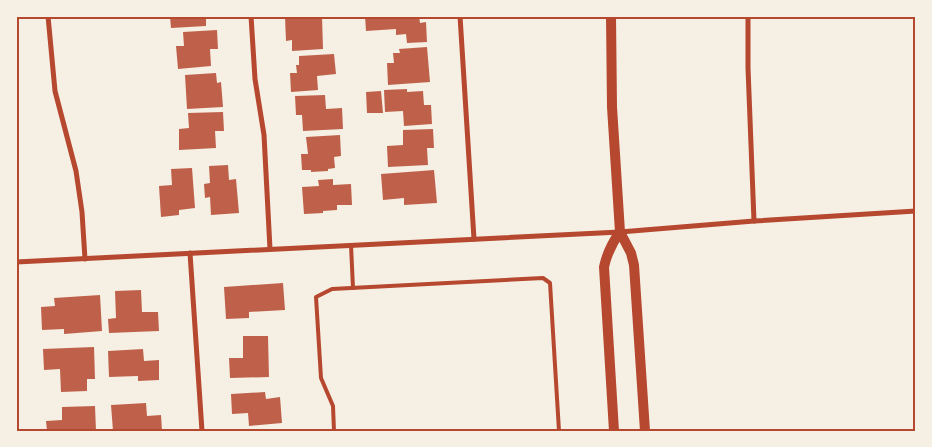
<svg xmlns="http://www.w3.org/2000/svg" width="932" height="447" font-family="Quicksand,sans-serif">
  <rect width="100%" height="100%" fill="#f6efe4"/>
  <g fill="#bf614a">
    <polygon points="170,16 206,16 206,26 171,28"/>
    <polygon points="322,16 323,49 292,51 292,40 286,41 285,17"/>
    <polygon points="365,16 419,16 420,23 426,22 427,42 407,43 406,34 396,35 396,29 366,31"/>
    <polygon points="217,30 218,49 210,49 211,66 178,69 176,46 184,46 183,32"/>
    <polygon points="427,47 430,82 388,85 387,63 394,63 393,53 400,53 399,49"/>
    <polygon points="334,54 336,74 317,76 318,90 291,92 290,73 297,73 296,65 299,65 299,56"/>
    <polygon points="216,73 217,83 221,82 223,107 187,109 185,75"/>
    <polygon points="407,89 407,92 423,91 424,105 431,105 432,124 404,126 403,111 385,112 384,90"/>
    <polygon points="381,91 383,113 367,113 366,92"/>
    <polygon points="325,95 326,109 342,108 343,129 303,131 302,115 296,115 295,96"/>
    <polygon points="223,112 224,131 215,131 216,148 179,150 179,129 189,128 188,113"/>
    <polygon points="433,129 434,148 427,148 428,165 388,167 387,146 403,145 403,130"/>
    <polygon points="340,135 341,156 334,157 335,168 328,169 328,171 311,172 311,170 302,170 301,154 308,154 306,137"/>
    <polygon points="228,165 229,180 236,179 239,213 211,215 210,197 205,198 204,184 210,183 209,166"/>
    <polygon points="192,168 195,208 179,210 179,215 161,217 159,186 172,185 171,169"/>
    <polygon points="434,170 437,203 404,205 404,198 383,200 381,174"/>
    <polygon points="333,179 333,185 351,184 352,205 337,205 337,210 323,211 323,213 304,214 302,187 319,186 318,180"/>
    <polygon points="283,283 285,310 249,312 249,318 226,319 224,287"/>
    <polygon points="141,290 142,312 158,312 159,331 109,333 108,319 116,318 115,291"/>
    <polygon points="100,295 102,331 64,334 64,329 42,330 41,307 55,306 54,298"/>
    <polygon points="243,336 268,336 269,377 230,378 229,358 243,358"/>
    <polygon points="94,347 95,379 87,379 87,391 61,392 60,369 44,370 43,349"/>
    <polygon points="143,349 144,361 159,360 159,380 138,381 138,376 109,377 108,351"/>
    <polygon points="265,392 266,399 280,397 282,423 249,426 248,413 232,414 231,394"/>
    <polygon points="146,403 147,416 161,415 162,431 113,431 111,405"/>
    <polygon points="95,406 96,431 47,431 46,421 62,420 62,407"/>
  </g>
  <g fill="none" stroke-linecap="round" stroke-linejoin="round">
    <g stroke="#b5482f" stroke-width="4">
      <polyline points="351,245 353,288"/>
      <polyline points="334,431 333,406 321,378 316,297 332,289 543,278 550,283 559,431"/>
    </g>
    <g stroke="#b5482f" stroke-width="5">
      <polyline points="48,16 55,91 76,171 82,212 85,259"/>
      <polyline points="251,16 255,79 264,135 270,249"/>
      <polyline points="460,16 474,239"/>
      <polyline points="748,16 748,68 754,221"/>
      <polyline points="190,253 202,431"/>
      <polyline points="16,262 620,232 754,221 916,211"/>
    </g>
    <g stroke="#b5482f" stroke-width="10">
      <polyline points="611,16 612,107 620,232 631,253 634,265 645,431"/>
      <path d="M 614,431 L 604,267 C 607,253 612,243 620,232"/>
    </g>
  </g>
  <rect width="932" height="447" fill="none" stroke="#f6efe4" stroke-width="35"/>
  <rect x="18" y="18" width="896" height="412" fill="none" stroke="#b5482f" stroke-width="2"/>
</svg>
